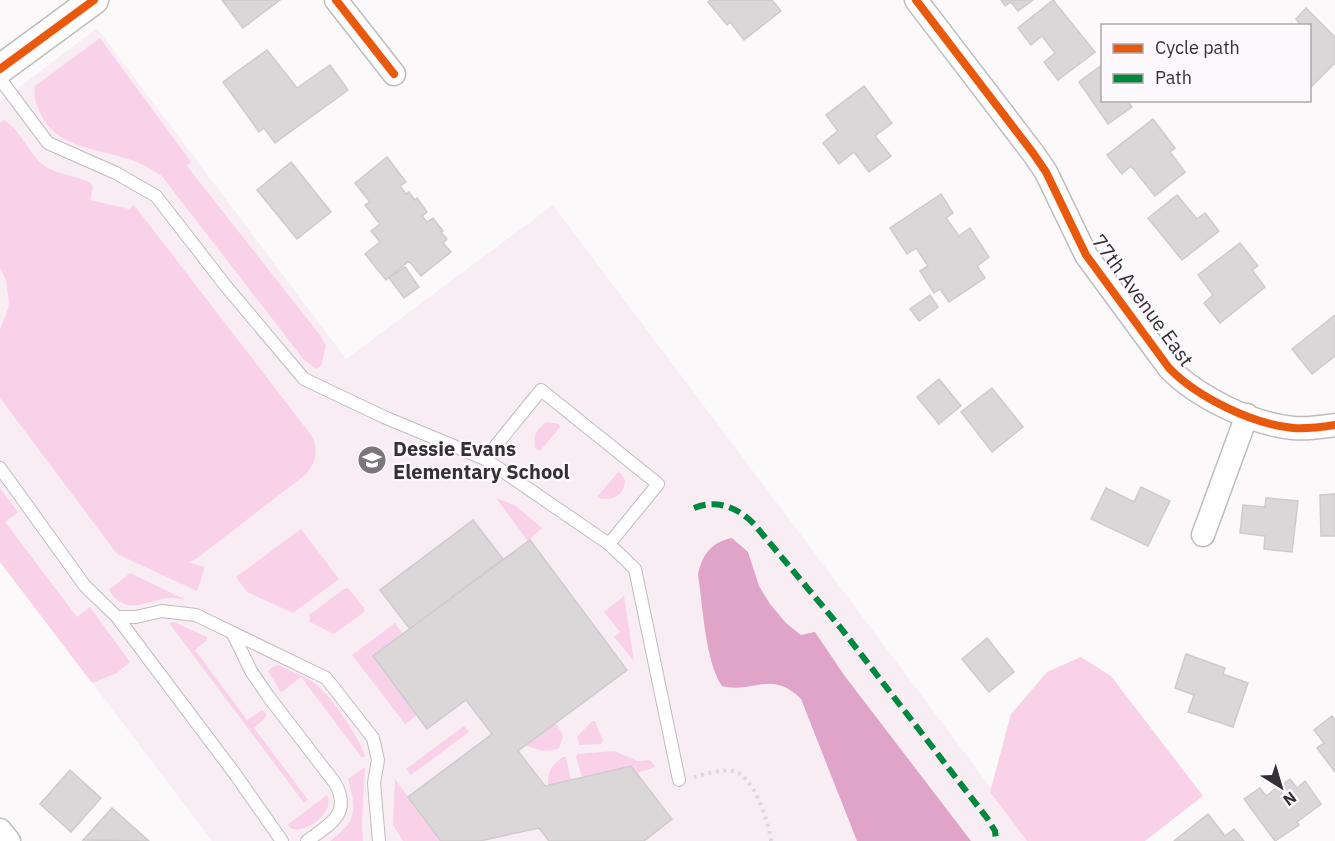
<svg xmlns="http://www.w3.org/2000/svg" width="1335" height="841" font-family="'IBM Plex Sans',sans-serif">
  <rect width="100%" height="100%" fill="#fcf9fb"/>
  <polygon fill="#f9edf4" points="97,28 346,359 553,205 1031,841 212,841 0,561 0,102"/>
  <g fill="#f9d2e9">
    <path d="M 100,38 L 191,162 L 187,166 L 320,335 L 326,346 L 321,366 L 316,369 L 304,360 L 161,175 C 153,171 145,165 136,162 C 102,148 58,151 40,113 C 36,104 33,96 35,86 Z"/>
    <path d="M 4,120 C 21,130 27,151 42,164 C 56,175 75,175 91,183 L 93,188 L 90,200 L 129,209 L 134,205 L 312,436 C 319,451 316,463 305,475 L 196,559 L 189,562 L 205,567 L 197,591 L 117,554 L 0,398 L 0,329 L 8,309 L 9,301 L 6,281 L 0,267 L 0,123 Z"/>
    <path d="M 546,422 L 559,424 L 560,427 L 540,451 L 535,448 C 533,436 536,430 546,422 Z"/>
    <path d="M 618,472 L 621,473 L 625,480 C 625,494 614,500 601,499 L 598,496 Z"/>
    <polygon points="0,488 18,512 5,522 77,617 90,607 130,662 117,673 92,683 0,562"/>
    <polygon points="496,498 516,506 542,528 528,541"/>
    <polygon points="301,529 339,579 293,613 247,592 236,577"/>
    <path d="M 130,573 L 186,600 C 178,598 170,597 162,599 C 140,604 124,614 109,590 Z"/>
    <polygon points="348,588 364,608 364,612 334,634 310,622 309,615 344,589"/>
    <polygon points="624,596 634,661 614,637 620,632 604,612"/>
    <polygon points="174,622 207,637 207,640 195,650 247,720 262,710 267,714 265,718 254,728 308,800 304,803 169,623"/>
    <polygon points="395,623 403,634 373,656 417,715 405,724 352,655"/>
    <polygon points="1081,657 1111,676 1203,796 1145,841 1027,841 990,792 1011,714 1047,672"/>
    <path d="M 278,665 C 290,671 303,675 313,682 C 330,694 359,736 365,756 L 362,758 L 301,677 L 282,692 L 280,691 L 268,671 L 271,668 Z"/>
    <polygon points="592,721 595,721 603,741 601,744 579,745 577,737"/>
    <path d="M 556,723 L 563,736 L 559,748 C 546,753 538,750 525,745 Z"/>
    <polygon points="464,726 469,732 411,775 406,769"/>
    <polygon points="614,751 638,761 650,760 655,767 637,773 631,766 582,777 576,757 577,754"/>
    <path d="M 563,757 L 566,757 L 571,780 L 548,785 C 547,772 552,765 563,757 Z"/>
    <path d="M 365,767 L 362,823 L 363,841 L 330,841 C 357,821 357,811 348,779 Z"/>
    <polygon points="395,779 441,841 403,841 393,825"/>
    <path d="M 327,795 C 336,811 307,833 292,829 L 287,825 Z"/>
  </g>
  <path fill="#dfa4c8" d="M 732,538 L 748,552 L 759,586 L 770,604 L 786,623 L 801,635 L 815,632 L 844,675 L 971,841 L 857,841 L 801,699 C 771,669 753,694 722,686 C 705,661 703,606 698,575 C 702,555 711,542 732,538 Z"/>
  <g fill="#dbd7d9" stroke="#cecbcd" stroke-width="1.5">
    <polygon points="222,0 280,0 243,28"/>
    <polygon points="710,0 772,0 781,11 744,40 730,22 727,25 708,2"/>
    <polygon points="1001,0 1033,0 1018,11 1011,2 1005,6"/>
    <polygon points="1053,0 1095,52 1058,80 1044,62 1055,53 1042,36 1031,45 1018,28"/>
    <polygon points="1306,8 1335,37 1335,63 1310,88 1310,26 1299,26 1300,24 1296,19"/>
    <polygon points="267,50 297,88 330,65 348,90 275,143 264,128 259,132 223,82"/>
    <polygon points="1102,65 1102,100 1127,100 1132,107 1108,124 1079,82"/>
    <polygon points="864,86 892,123 875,136 891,156 869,172 854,152 839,164 823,143 838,131 826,115"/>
    <polygon points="1153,119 1175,148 1170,152 1185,172 1155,196 1131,166 1122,174 1107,155"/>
    <polygon points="387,157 406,182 400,186 406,194 409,192 415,200 417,198 427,212 422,216 427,222 433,218 443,231 441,232 447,239 443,243 451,252 421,276 409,261 386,280 365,254 380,242 371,231 380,224 365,205 370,202 355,183"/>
    <polygon points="291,162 331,212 297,239 257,190"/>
    <polygon points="941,194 953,213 946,218 959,236 970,228 989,257 977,266 985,278 949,302 940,289 934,293 920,271 928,266 916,248 907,254 890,228"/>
    <polygon points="1177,195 1197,219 1205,213 1219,231 1182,260 1148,218"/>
    <polygon points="1240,243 1258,266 1252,270 1265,287 1220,323 1204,303 1213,295 1198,275"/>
    <polygon points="405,267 419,287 404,298 389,278"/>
    <polygon points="930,295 938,307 919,321 910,309"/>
    <polygon points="1335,315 1335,356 1312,374 1292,349"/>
    <polygon points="939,379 961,406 939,424 917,397"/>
    <polygon points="992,388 1023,427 992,452 961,412"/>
    <polygon points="1141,487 1170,501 1148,546 1091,519 1106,488 1134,502"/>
    <polygon points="1335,494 1335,536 1321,536 1320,495"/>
    <polygon points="1266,498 1298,501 1292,552 1264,549 1265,536 1240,533 1243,505 1265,507"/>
    <polygon points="473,520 503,559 410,629 380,590"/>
    <polygon points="530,540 627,670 518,751 545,786 631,766 672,819 644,841 549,841 539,828 480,841 441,841 408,797 492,734 466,700 427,729 373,656"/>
    <polygon points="987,638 1014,672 989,692 962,659"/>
    <polygon points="1186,654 1225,668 1223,674 1248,683 1233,727 1188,712 1194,695 1175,688"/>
    <polygon points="1332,716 1335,720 1335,772 1317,748 1324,743 1314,730"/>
    <polygon points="70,770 101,798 71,832 40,804"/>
    <polygon points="1290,779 1297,788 1305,781 1321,804 1297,822 1299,825 1275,841 1244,799 1260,788 1266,796"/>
    <polygon points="112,808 149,841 83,840"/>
    <polygon points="1208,814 1225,836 1234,829 1244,841 1174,841"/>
  </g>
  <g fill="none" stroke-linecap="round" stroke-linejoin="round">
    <g stroke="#bfbcbe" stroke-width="14">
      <g id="service">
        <polyline points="0,79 48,143 116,173 156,196 225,285 304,379 384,417 485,459 609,544 635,569 679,780"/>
        <polyline points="485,459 541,390 658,484 609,544"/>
        <polyline points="0,468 85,586 117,617 235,774 282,841"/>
        <polyline points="117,617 136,617 162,611 196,615 326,678 373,738 378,760 374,783 379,841"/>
        <path d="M 233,634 L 251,671 L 268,696 L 335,783 C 352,814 330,824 307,841"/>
      </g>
    </g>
    <g stroke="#bfbcbe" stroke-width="25">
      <g id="minor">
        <polyline points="336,0 394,74"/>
        <path d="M 916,0 L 1033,153 L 1046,172 L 1086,255 L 1169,368 C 1197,397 1252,424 1293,428 C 1306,429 1322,427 1335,425"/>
        <polyline points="1203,535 1247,415"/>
        <polyline points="0,830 9,841"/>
      </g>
    </g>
    <g stroke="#bfbcbe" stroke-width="31">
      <polyline id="tertiary" points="0,69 94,0"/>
    </g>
    <path stroke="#dbdadb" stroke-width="4" stroke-dasharray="3 4.5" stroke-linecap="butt" d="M 694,777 C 707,774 729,766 740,774 C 756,784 769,823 771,841"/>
    <use href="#service" stroke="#fffefe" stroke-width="12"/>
    <use href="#minor" stroke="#fffefe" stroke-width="22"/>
    <use href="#tertiary" stroke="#fffefe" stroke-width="28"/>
    <path stroke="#00873e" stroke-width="6" stroke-dasharray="12 6" stroke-linecap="butt" d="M 694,508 C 717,499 737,507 754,524 L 840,627 L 987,818 L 995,831 L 996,841"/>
    <g stroke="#fdf8fb" stroke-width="11">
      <g id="cycleway">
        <polyline points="336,0 394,74"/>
        <path d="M 916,0 L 1033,153 L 1046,172 L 1086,255 L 1169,368 C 1197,397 1252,424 1293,428 C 1306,429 1322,427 1335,425"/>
        <polyline points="0,69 94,0"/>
      </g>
    </g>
    <use href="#cycleway" stroke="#e8590c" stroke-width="8"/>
  </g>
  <defs>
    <g id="school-disc" transform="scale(1.5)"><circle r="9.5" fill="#7b7679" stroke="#fdf8fb"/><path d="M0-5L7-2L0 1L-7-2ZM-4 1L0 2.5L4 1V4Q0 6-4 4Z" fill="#fff"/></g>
  </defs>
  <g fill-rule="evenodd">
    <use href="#school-disc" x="372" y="460"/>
  </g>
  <g text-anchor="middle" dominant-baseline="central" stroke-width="4.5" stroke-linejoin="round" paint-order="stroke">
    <g font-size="20" fill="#353033" stroke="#fdf8fb">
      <text transform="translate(1143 300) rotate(54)">77th Avenue East</text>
    </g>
    <g font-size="20" font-weight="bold" fill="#353033" stroke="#fdf8fb" text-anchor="start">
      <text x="393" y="448">Dessie Evans<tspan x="393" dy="23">Elementary School</tspan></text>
    </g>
  </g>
  <rect x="1101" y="24" width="210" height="78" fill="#fdf8fb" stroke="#ada8ab" stroke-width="1.5"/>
  <rect x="1113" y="44" width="30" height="9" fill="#e8590c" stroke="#ada8ab" stroke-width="1.5"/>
  <text x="1155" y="54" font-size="18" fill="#353033">Cycle path</text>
  <rect x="1113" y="74" width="30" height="9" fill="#00873e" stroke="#ada8ab" stroke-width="1.5"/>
  <text x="1155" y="84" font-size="18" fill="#353033">Path</text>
  <g transform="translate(1281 787) rotate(143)" stroke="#fdf8fb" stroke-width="4.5" paint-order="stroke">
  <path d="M0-4.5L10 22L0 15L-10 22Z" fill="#353033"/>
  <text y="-9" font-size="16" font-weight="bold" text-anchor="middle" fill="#353033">N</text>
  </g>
</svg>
